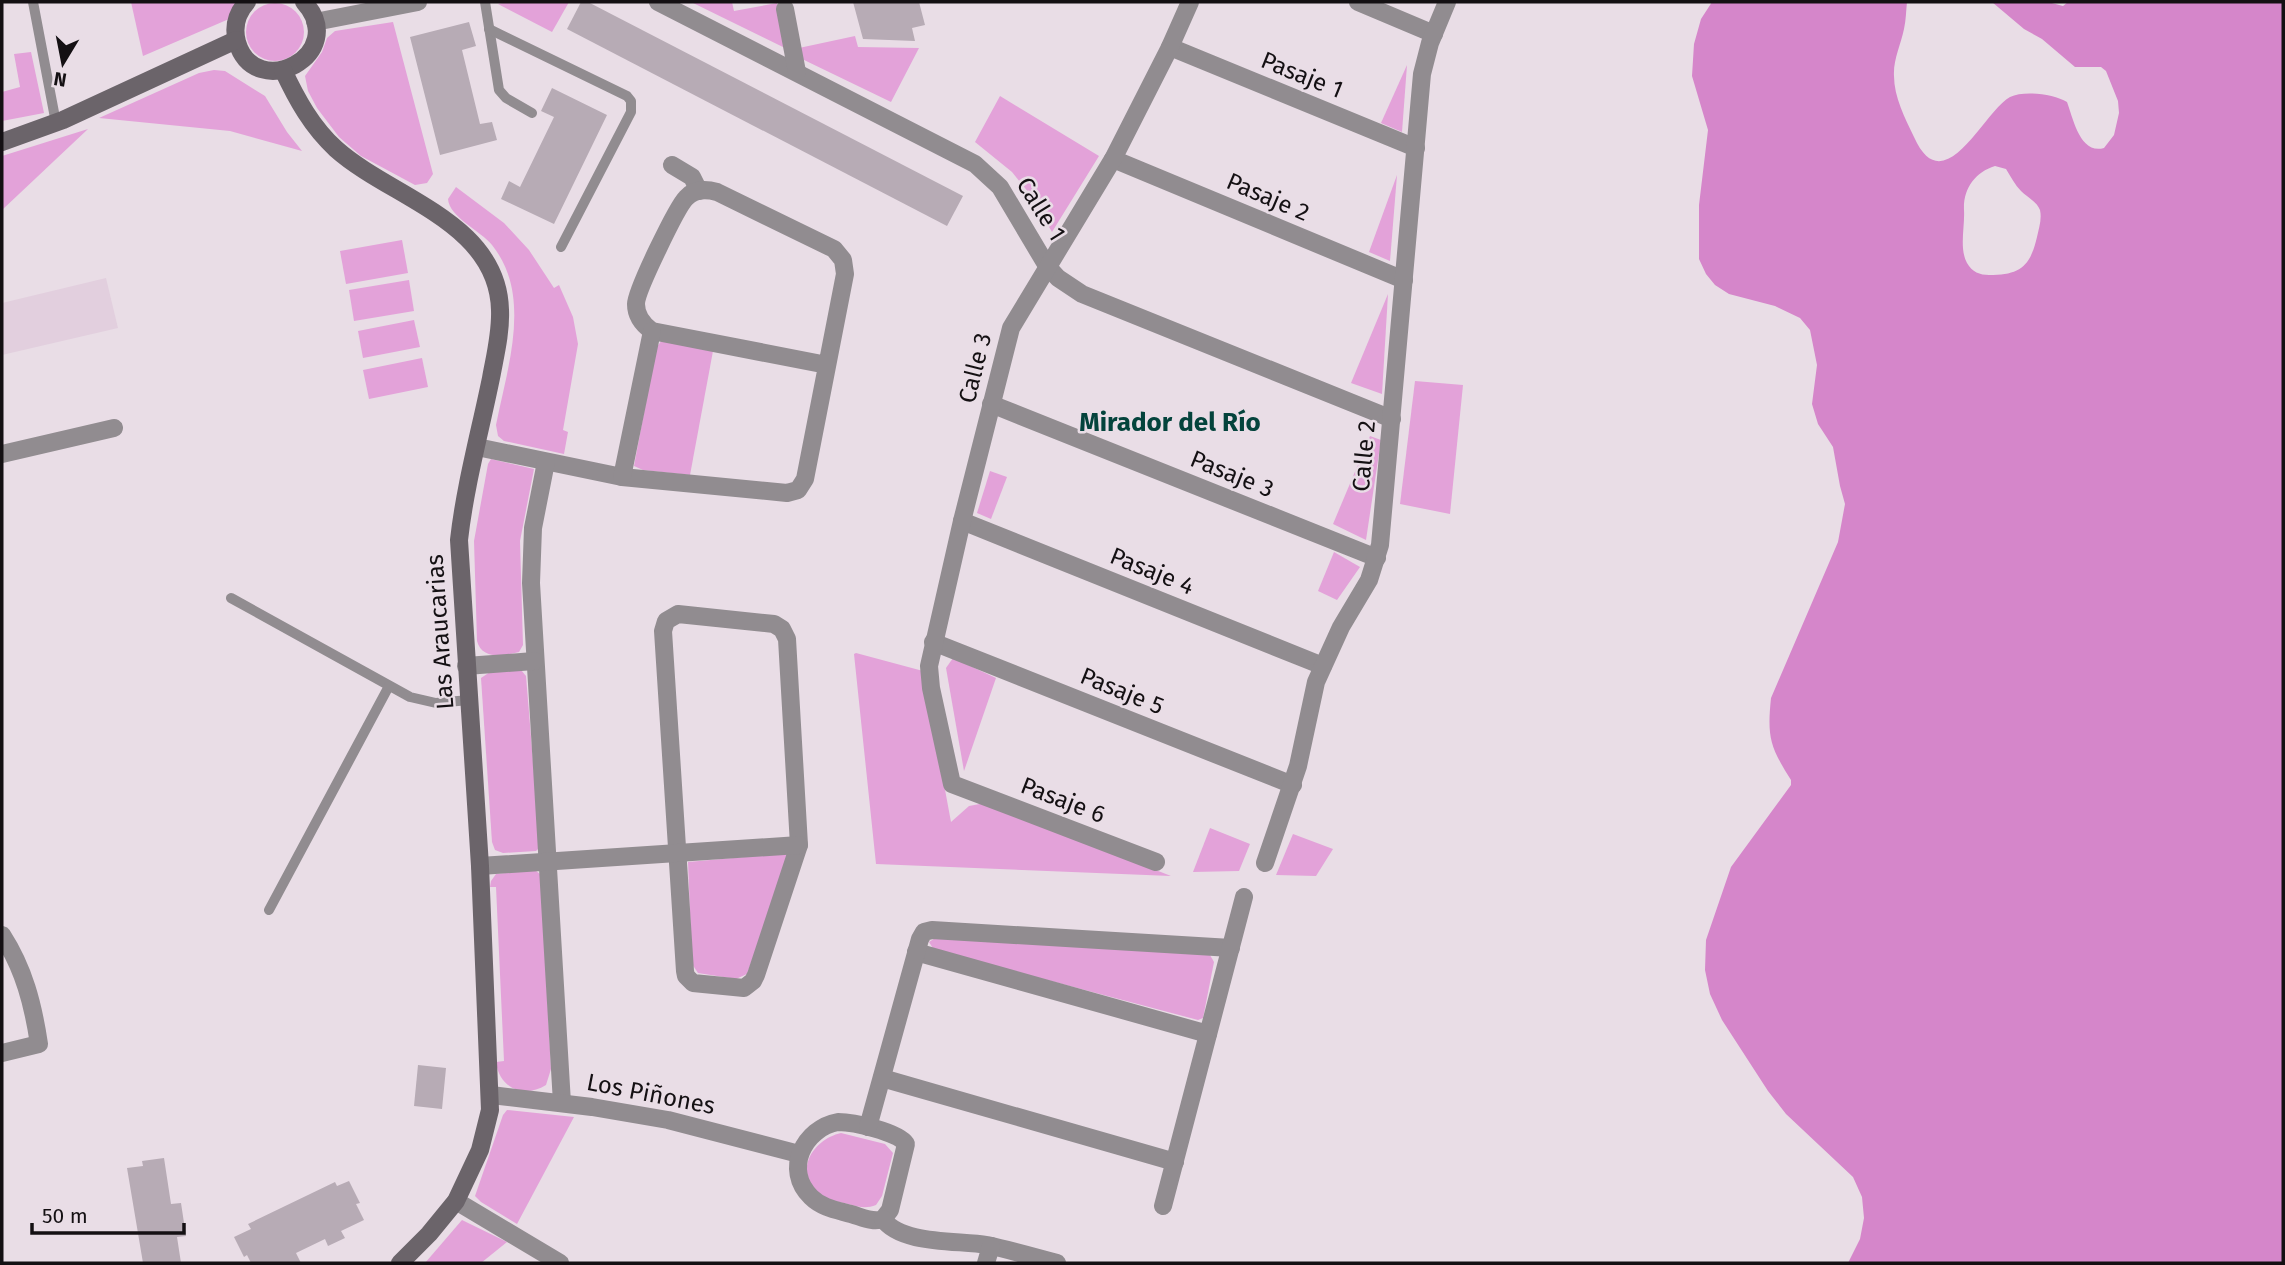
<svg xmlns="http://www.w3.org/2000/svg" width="2285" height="1265" font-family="'Fira Sans',sans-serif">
  <rect width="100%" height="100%" fill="#e9dde6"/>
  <polygon fill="#e2cfde" points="106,278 118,328 2,355 2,303"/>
  <g fill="#e3a2d9">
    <polygon points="131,2 244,2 229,19 143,56"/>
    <polygon points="508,2 569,2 552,32 498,4"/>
    <polygon points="691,2 732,2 734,11 777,3 787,49"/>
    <circle cx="275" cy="32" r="29"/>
    <polygon points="393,22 433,174 427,183 415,185 361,156 339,137 317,108 308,91 305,76 322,52 327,38 335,31"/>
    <polygon points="855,36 858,47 919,48 891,102 802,59 799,48"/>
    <polygon points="31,52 44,113 2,121 2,92 20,87 14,54"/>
    <polygon points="1407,65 1402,132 1381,123"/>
    <polygon points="214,70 225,71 265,96 287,132 302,151 230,131 99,118 199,73"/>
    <polygon points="1000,96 1099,156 1052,232 1029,193 1012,172 975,142"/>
    <polygon points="88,129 2,210 2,156"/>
    <polygon points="1397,175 1390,261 1369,252"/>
    <path d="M 456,187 L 504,223 L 529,250 L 554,288 L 559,285 L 573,317 L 578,344 L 563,430 L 568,432 L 564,454 L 504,441 L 498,436 L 496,425 C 507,368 533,296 492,245 C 481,231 449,217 448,199 Z"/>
    <polygon points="402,240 408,273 346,284 340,251"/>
    <polygon points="409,280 414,311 354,321 349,290"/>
    <polygon points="1388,294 1382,394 1351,383"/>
    <polygon points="414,320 420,347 363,358 358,331"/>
    <polygon points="662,340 713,351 690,475 643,470 634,466 656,348"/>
    <polygon points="422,358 428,387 369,399 363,370"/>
    <polygon points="1415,381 1463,385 1450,514 1400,504"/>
    <polygon points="1370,436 1381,440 1366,540 1333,524"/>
    <path d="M 491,459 L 534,469 L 520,541 L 523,645 L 519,652 C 504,656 482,660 477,641 L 474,541 L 488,464 Z"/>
    <polygon points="990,471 1007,477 991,519 977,513"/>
    <polygon points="1334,552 1360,567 1337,600 1318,591"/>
    <polygon points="856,653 923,671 951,822 969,806 985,803 1171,876 876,864 854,654"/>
    <polygon points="953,658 996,678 964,771 946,668"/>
    <polygon points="521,670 526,676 540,847 536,851 503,853 495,850 492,842 481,678 490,672"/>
    <polygon points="1210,828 1250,844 1239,871 1193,872"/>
    <polygon points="1293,834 1333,849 1316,876 1276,875"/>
    <polygon points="791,853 747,974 736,979 698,973 692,964 688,862"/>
    <path d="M 535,870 L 541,875 L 551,1069 L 546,1085 C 524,1099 499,1088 496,1062 L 504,1061 L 496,887 L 490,887 L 491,881 L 496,874 Z"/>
    <polygon points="937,937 1210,955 1214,962 1203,1018 1198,1020 934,950 929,942"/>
    <polygon points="507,1110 574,1117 517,1224 481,1202 475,1196 503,1115"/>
    <path d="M 841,1133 L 885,1144 L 893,1153 L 882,1196 L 876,1205 C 866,1209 859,1207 848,1204 C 839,1202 830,1201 822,1195 C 792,1174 811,1140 841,1133 Z"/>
    <polygon points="462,1220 507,1242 481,1263 425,1263"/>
  </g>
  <path fill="#d586ca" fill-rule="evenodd" d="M 1712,2 L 1907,2 C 1906,11 1906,20 1904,29 C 1901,44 1893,60 1894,76 C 1894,97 1905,118 1914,137 C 1944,204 1983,112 2010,97 C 2024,90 2054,94 2067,102 C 2073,118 2080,155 2104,148 L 2114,135 L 2119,113 L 2118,101 L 2106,71 L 2101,67 L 2075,67 L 2042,39 L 2024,29 L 1992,2 L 2048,2 L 2063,6 L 2068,2 L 2283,2 L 2283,1263 L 1848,1263 L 1860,1239 L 1864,1218 L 1862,1197 L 1853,1177 L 1786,1114 L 1768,1091 L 1722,1020 L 1710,994 L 1705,970 L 1706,940 L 1731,867 L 1791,785 L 1791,780 C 1770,747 1767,737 1771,698 L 1838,542 L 1845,504 L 1840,486 L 1833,447 L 1818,424 L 1812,404 L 1817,365 L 1810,330 L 1800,318 L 1775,306 L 1729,294 L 1715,285 L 1706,274 L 1699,259 L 1699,205 L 1708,130 L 1692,76 L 1694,44 L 1701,19 ZM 1995,166 L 2006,169 C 2011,177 2015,185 2021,191 C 2027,197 2037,202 2040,210 C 2042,219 2039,228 2037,237 C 2030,267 2020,275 1989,275 C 1980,275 1972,272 1967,263 C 1959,248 1965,227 1964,210 C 1963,189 1975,172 1995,166 Z"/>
  <g fill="#b7abb5">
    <polygon points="581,2 588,2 963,196 947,226 567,29"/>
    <polygon points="853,2 919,2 925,25 912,28 915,41 863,39"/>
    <polygon points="469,22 476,46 462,50 480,124 492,122 497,140 440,155 410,37"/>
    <polygon points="552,88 607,115 554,224 501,199 509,181 520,187 554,117 541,111"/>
    <polygon points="418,1065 446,1068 442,1109 414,1106"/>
    <polygon points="164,1158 171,1204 181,1203 186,1236 177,1237 181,1263 143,1263 127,1168 143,1166 142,1161"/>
    <polygon points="349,1181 360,1203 356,1204 364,1220 341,1231 345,1238 328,1246 325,1239 296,1253 301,1263 251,1263 247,1255 244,1257 234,1237 251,1229 248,1224 335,1182 337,1186"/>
  </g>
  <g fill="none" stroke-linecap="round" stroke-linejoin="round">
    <g stroke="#918c90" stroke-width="10">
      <polyline points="33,2 56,123"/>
      <polyline points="485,2 499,90 506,98 532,113"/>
      <polyline points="489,29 627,96 631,101 631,112 561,247"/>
      <polyline points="231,598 410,697 436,703 469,700"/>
      <polyline points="269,910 389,686"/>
    </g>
    <g stroke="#918c90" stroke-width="18">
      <polyline points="658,2 975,164 1000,187 1047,266 1058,278 1082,294 1392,419"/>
      <polyline points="1358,2 1434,34"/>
      <polyline points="785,9 797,72"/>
      <polyline points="315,22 418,2"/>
      <polyline points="1170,47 1416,148"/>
      <polyline points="1113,159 1404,280"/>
      <polyline points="672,165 692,177 699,191"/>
      <polyline points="991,404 1377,558"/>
      <path d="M 477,447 L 622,477 L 787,493 L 798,490 L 805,479 L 845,274 L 843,260 L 834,249 L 717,192 C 706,189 694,189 686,198 C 677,207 636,291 636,304 C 636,316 642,324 652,331 L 827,365"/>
      <polyline points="2,454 114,428"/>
      <polyline points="546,462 533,528 531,583 562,1103"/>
      <polyline points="622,477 652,331"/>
      <polyline points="962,521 1323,666"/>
      <polygon points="678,614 774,624 782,629 787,639 799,845 756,975 753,981 744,988 693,983 686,976 685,971 663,631 666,621"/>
      <polyline points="933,642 1293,785"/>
      <polyline points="466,666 534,661"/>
      <polyline points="1156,862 952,784 931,688 929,666 962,521 1011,328 1113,159 1170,47 1190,2"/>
      <polyline points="1265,863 1298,766 1316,682 1341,627 1369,580 1380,545 1422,74 1430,43 1447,2"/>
      <polyline points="480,866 799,845"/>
      <path d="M 2,935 C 24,969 33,1004 39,1044 L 2,1053"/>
      <polyline points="916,952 1208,1034"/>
      <polyline points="882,1078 1175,1162"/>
      <polyline points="491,1095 592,1107 668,1120 799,1154"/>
      <path d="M 838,1122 C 854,1122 898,1132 906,1144 L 890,1210 L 883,1219 C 873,1223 862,1217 851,1214 C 837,1210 822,1208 811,1197 C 783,1170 804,1128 838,1122 Z"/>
      <polyline points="868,1127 920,939 924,932 932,930 1231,948"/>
      <polyline points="456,1201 560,1263"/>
      <polyline points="1163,1206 1244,897"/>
      <path d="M 883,1219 C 901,1245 959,1240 987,1245 C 1010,1250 1034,1257 1057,1263"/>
      <polyline points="986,1263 991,1246"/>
    </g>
    <g stroke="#6b646a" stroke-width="18">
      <path d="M 247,2 C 237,13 233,27 237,42 C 255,104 351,54 304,2"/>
      <path d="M 283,70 C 297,100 312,127 336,149 C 391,198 498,222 500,310 C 501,333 495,356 491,378 C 480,432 465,486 459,540 L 480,866 L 490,1110 L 480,1150 L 456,1201 L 429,1234 L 400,1263"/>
      <polyline points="2,142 63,120 236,40"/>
    </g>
  </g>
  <g text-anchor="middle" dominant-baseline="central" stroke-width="5" stroke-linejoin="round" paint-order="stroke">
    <g font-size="24" fill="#141013" stroke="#e9dde6">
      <text transform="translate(1302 75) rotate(22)">Pasaje 1</text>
      <text transform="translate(1268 197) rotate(23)">Pasaje 2</text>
      <text transform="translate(1041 209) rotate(58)">Calle 1</text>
      <text transform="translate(975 368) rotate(-76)">Calle 3</text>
      <text transform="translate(1364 456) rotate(-85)">Calle 2</text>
      <text transform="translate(1232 474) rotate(22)">Pasaje 3</text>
      <text transform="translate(1152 571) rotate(22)">Pasaje 4</text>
      <text transform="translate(440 632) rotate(-94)">Las Araucarias</text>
      <text transform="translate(1122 691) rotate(22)">Pasaje 5</text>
      <text transform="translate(1063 800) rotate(21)">Pasaje 6</text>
      <text transform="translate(651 1094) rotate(11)">Los Piñones</text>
    </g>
    <g font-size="26" font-weight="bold" fill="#04433c" stroke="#e9dde6">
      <text x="1170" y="422">Mirador del Río</text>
    </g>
  </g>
  <rect width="2285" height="1265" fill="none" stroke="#141013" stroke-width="7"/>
  <g transform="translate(63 63) rotate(190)" stroke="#e9dde6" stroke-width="5" paint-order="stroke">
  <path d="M0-5L12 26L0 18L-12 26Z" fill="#141013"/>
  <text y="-10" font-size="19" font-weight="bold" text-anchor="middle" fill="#141013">N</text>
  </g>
  <path d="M32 1223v10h152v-10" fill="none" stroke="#141013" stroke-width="3.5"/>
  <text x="42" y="1223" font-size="21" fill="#141013" stroke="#e9dde6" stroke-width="5" paint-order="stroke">50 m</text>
</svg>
